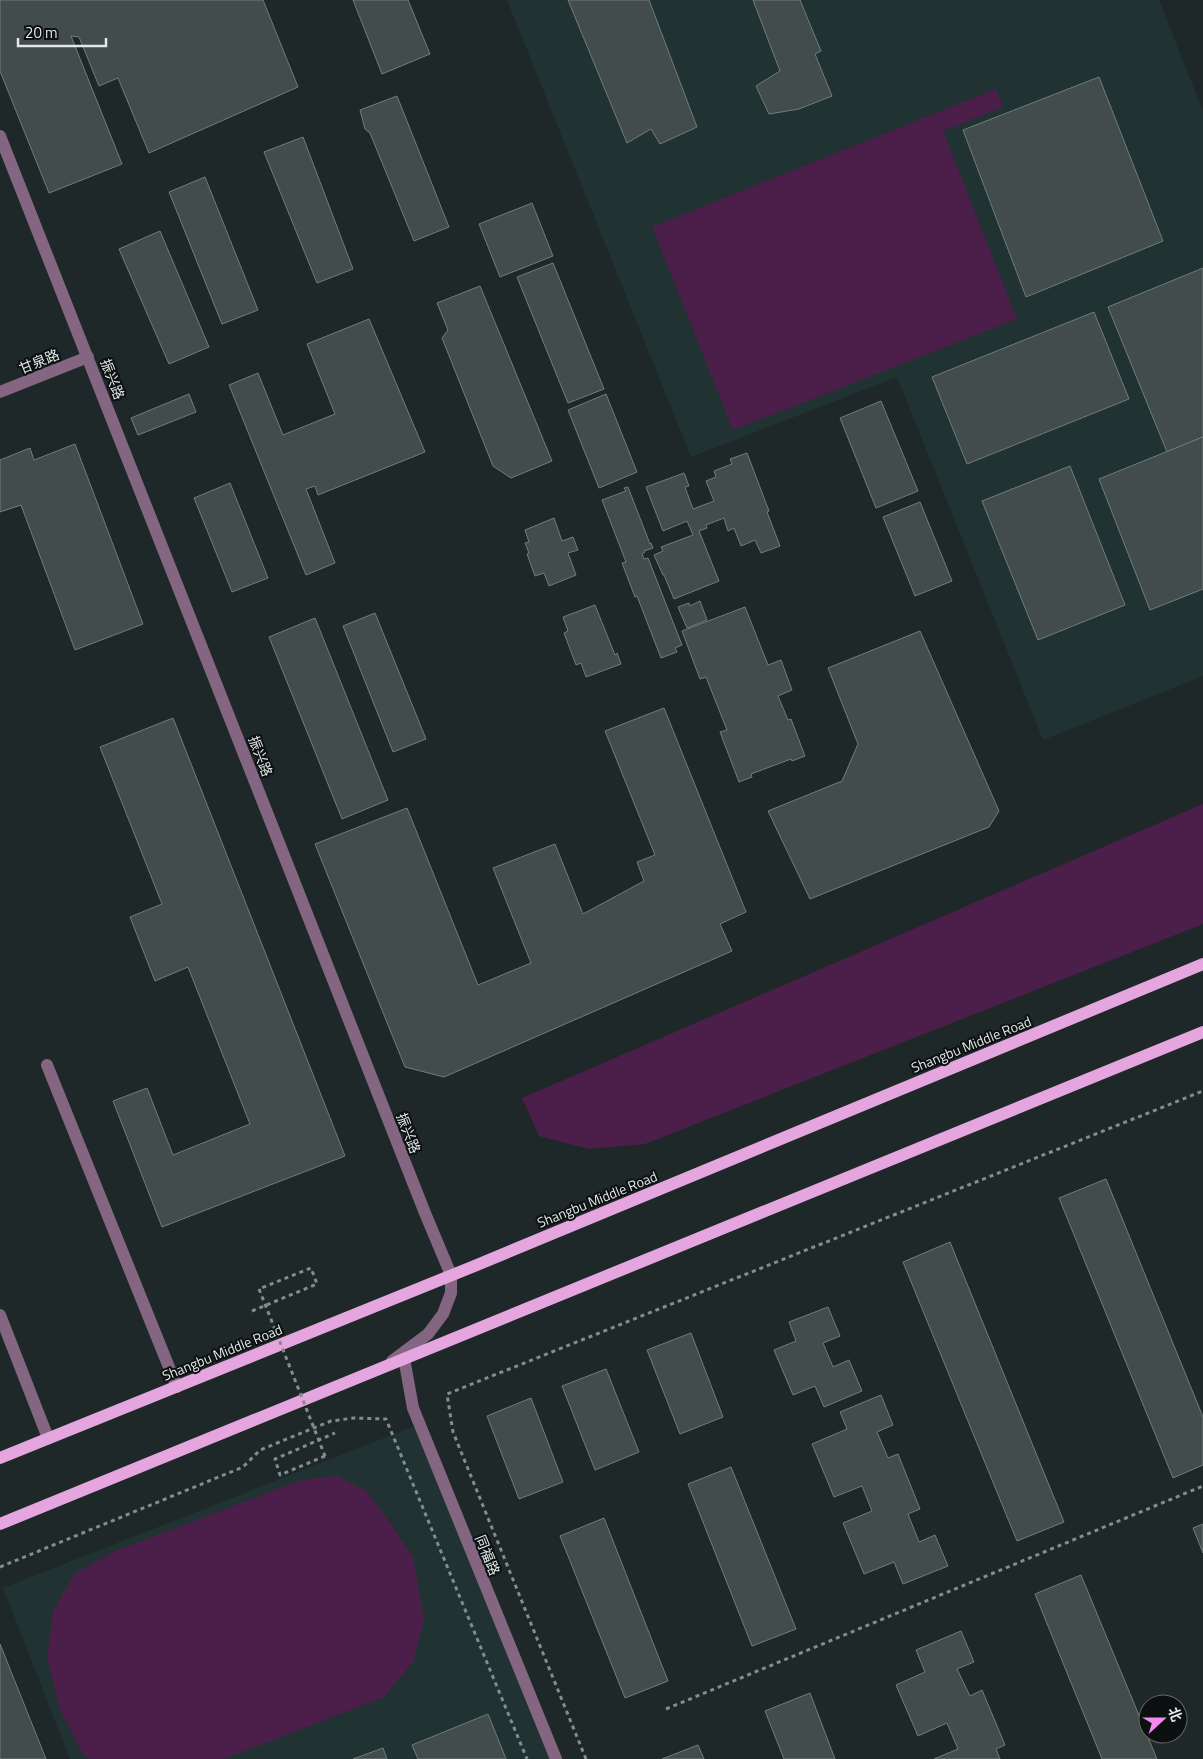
<svg xmlns="http://www.w3.org/2000/svg" width="1203" height="1759" font-family="'Titillium Web','Noto Sans SC',sans-serif">
  <rect width="100%" height="100%" fill="#1f2828"/>
  <g fill="#203231">
    <polygon points="507,0 1159,0 1203,111 1203,676 1043,740 897,377 691,457"/>
    <polygon points="425,1422 558,1759 70,1759 3,1588"/>
  </g>
  <g fill="#4c1f4a">
    <polygon points="996,89 1003,107 943,131 1017,319 733,430 652,227"/>
    <polygon points="1203,804 1203,924 645,1144 589,1149 539,1136 522,1098"/>
    <polygon points="336,1476 366,1491 389,1521 413,1557 424,1619 413,1662 384,1697 224,1759 90,1759 82,1753 59,1708 47,1656 53,1612 74,1574 113,1552 301,1480"/>
  </g>
  <g fill="#424c4b" stroke="#717d7b">
    <polygon points="0,0 263,0 298,87 149,153 118,78 99,86 79,37 71,36 122,164 49,193 0,71"/>
    <polygon points="353,0 408,0 430,54 382,74"/>
    <polygon points="568,0 649,0 697,127 660,144 651,129 627,143"/>
    <polygon points="753,0 800,0 821,51 815,54 832,96 799,109 769,114 756,86 780,71"/>
    <polygon points="1099,77 1163,241 1026,297 963,130"/>
    <polygon points="397,96 449,227 414,241 370,133 365,129 360,110"/>
    <polygon points="303,137 353,269 317,283 264,152"/>
    <polygon points="205,177 258,310 222,324 169,192"/>
    <polygon points="532,203 553,256 500,277 479,224"/>
    <polygon points="160,231 209,347 169,364 119,249"/>
    <polygon points="553,263 604,389 568,403 517,277"/>
    <polygon points="1203,268 1203,437 1167,452 1108,307"/>
    <polygon points="480,286 552,461 511,478 493,466 442,338 448,330 437,303"/>
    <polygon points="1094,312 1129,399 967,464 932,377"/>
    <polygon points="369,319 425,452 318,495 315,486 306,489 335,563 306,575 229,385 258,373 283,435 335,414 307,344"/>
    <polygon points="189,394 196,412 138,435 131,418"/>
    <polygon points="606,394 637,472 599,488 568,410"/>
    <polygon points="881,401 918,491 876,508 840,418"/>
    <polygon points="1203,437 1203,589 1150,610 1099,479"/>
    <polygon points="75,444 143,624 75,650 21,505 0,512 0,460 30,448 34,460"/>
    <polygon points="747,453 769,511 767,512 780,546 761,553 755,540 741,546 734,528 728,531 724,518 706,525 707,528 699,531 719,581 674,599 664,575 663,575 654,555 663,551 661,547 693,535 687,521 663,531 646,487 684,473 689,486 685,487 693,509 714,501 706,481 716,477 714,471 732,464 730,459"/>
    <polygon points="1070,466 1125,605 1038,640 982,501"/>
    <polygon points="230,483 268,578 232,592 194,498"/>
    <polygon points="628,487 650,544 651,543 653,548 644,551 645,552 642,554 644,559 648,558 682,645 675,648 677,652 661,658 637,596 635,597 622,563 626,562 602,500 626,491 624,488"/>
    <polygon points="920,502 952,581 915,596 883,517"/>
    <polygon points="554,518 562,541 573,537 578,550 568,553 576,575 549,586 544,573 535,576 527,554 529,553 525,543 529,542 525,530"/>
    <polygon points="700,601 707,620 687,628 678,607 689,603 690,606"/>
    <polygon points="595,605 615,655 617,653 621,664 586,677 581,663 576,665 564,633 568,631 563,617"/>
    <polygon points="745,607 768,665 781,660 792,690 778,696 788,720 791,719 805,756 792,761 791,759 751,774 752,777 739,782 720,732 727,730 706,677 700,679 682,631"/>
    <polygon points="375,613 426,739 393,752 343,626"/>
    <polygon points="315,618 388,800 342,819 269,637"/>
    <polygon points="920,631 999,811 989,827 810,899 768,811 842,781 858,744 828,668"/>
    <polygon points="664,708 746,912 720,924 732,951 444,1077 405,1067 315,844 407,808 478,985 531,963 493,868 555,844 583,914 644,881 637,862 655,855 605,731"/>
    <polygon points="173,718 345,1156 162,1227 113,1101 147,1088 173,1155 250,1124 188,967 155,981 130,917 162,904 100,747"/>
    <polygon points="1106,1179 1203,1417 1203,1465 1173,1478 1059,1198"/>
    <polygon points="950,1242 1064,1522 1017,1541 903,1262"/>
    <polygon points="828,1307 840,1336 823,1343 833,1367 849,1360 862,1391 824,1407 815,1386 793,1395 774,1350 796,1341 789,1322"/>
    <polygon points="691,1333 723,1417 680,1434 647,1350"/>
    <polygon points="606,1369 639,1452 595,1470 562,1386"/>
    <polygon points="881,1395 893,1425 877,1432 888,1458 898,1454 920,1509 908,1514 919,1542 935,1535 948,1566 903,1584 894,1562 864,1574 843,1523 872,1511 862,1486 834,1497 812,1444 847,1429 840,1412"/>
    <polygon points="531,1398 563,1482 519,1499 487,1416"/>
    <polygon points="731,1467 796,1629 752,1646 688,1484"/>
    <polygon points="604,1518 668,1681 625,1698 560,1536"/>
    <polygon points="1203,1524 1203,1553 1193,1528"/>
    <polygon points="1081,1575 1157,1759 1102,1759 1035,1594"/>
    <polygon points="961,1631 974,1662 957,1669 970,1696 982,1690 1005,1745 996,1749 1000,1759 934,1759 958,1749 947,1723 918,1736 896,1685 925,1672 916,1650"/>
    <polygon points="0,1644 46,1759 0,1759"/>
    <polygon points="810,1693 835,1759 784,1759 765,1711"/>
    <polygon points="488,1714 506,1759 418,1759 412,1745"/>
    <polygon points="698,1745 704,1759 662,1759"/>
    <polygon points="383,1748 387,1759 353,1759"/>
  </g>
  <g fill="none" stroke-linecap="round" stroke-linejoin="round">
    <g stroke="#848c8c" stroke-width="3" stroke-dasharray="4 4" stroke-linecap="butt">
      <polyline points="252,1311 317,1284 311,1268 259,1289"/>
      <polyline points="325,1456 280,1475 275,1459 335,1433"/>
      <polyline points="0,1567 243,1467 260,1450 331,1421 354,1418 386,1419 527,1759"/>
      <polyline points="666,1709 1203,1486"/>
      <polyline points="586,1759 453,1432 447,1394 1203,1091"/>
    </g>
    <g stroke="#856682" stroke-width="12">
      <polyline points="0,136 425,1213 451,1275 451,1293 443,1314 428,1334 392,1361"/>
      <polyline points="0,392 88,357"/>
      <polyline points="47,1065 177,1387"/>
      <polyline points="0,1315 48,1438"/>
      <polyline points="404,1358 413,1408 556,1759"/>
    </g>
    <g stroke="#e5a6e0" stroke-width="12">
      <polyline points="0,1458 472,1267 1203,964"/>
      <polyline points="0,1524 1203,1032"/>
    </g>
    <polyline stroke="#848c8c" stroke-width="3" stroke-dasharray="4 4" stroke-linecap="butt" points="259,1289 325,1456"/>
  </g>
  <g text-anchor="middle" dominant-baseline="central" stroke-width="4" stroke-linejoin="round" paint-order="stroke">
    <g font-size="14" fill="#e2e8e8" stroke="#0c1010">
      <text transform="translate(39 361) rotate(-22)">甘泉路</text>
      <text transform="translate(113 379) rotate(69)">振兴路</text>
      <text transform="translate(261 756) rotate(69)">振兴路</text>
      <text transform="translate(971 1044) rotate(-22)">Shangbu Middle Road</text>
      <text transform="translate(409 1133) rotate(69)">振兴路</text>
      <text transform="translate(597 1199) rotate(-22)">Shangbu Middle Road</text>
      <text transform="translate(222 1352) rotate(-22)">Shangbu Middle Road</text>
      <text transform="translate(488 1555) rotate(68)">同福路</text>
    </g>
  </g>
  <g transform="translate(1163 1719) rotate(69)"><circle r="24" fill="#0c1010" stroke="#626666"/>
  <path d="M0-4L9 19L0 12L-9 19Z" fill="#f589ee"/>
  <text y="-8" font-size="14" font-weight="bold" text-anchor="middle" fill="#e2e8e8">北</text>
  </g>
  <path d="M18 38v8h88v-8" fill="none" stroke="#e2e8e8" stroke-width="2.5"/>
  <text x="25" y="38" font-size="15" fill="#e2e8e8" stroke="#0c1010" stroke-width="4" paint-order="stroke">20 m</text>
</svg>
